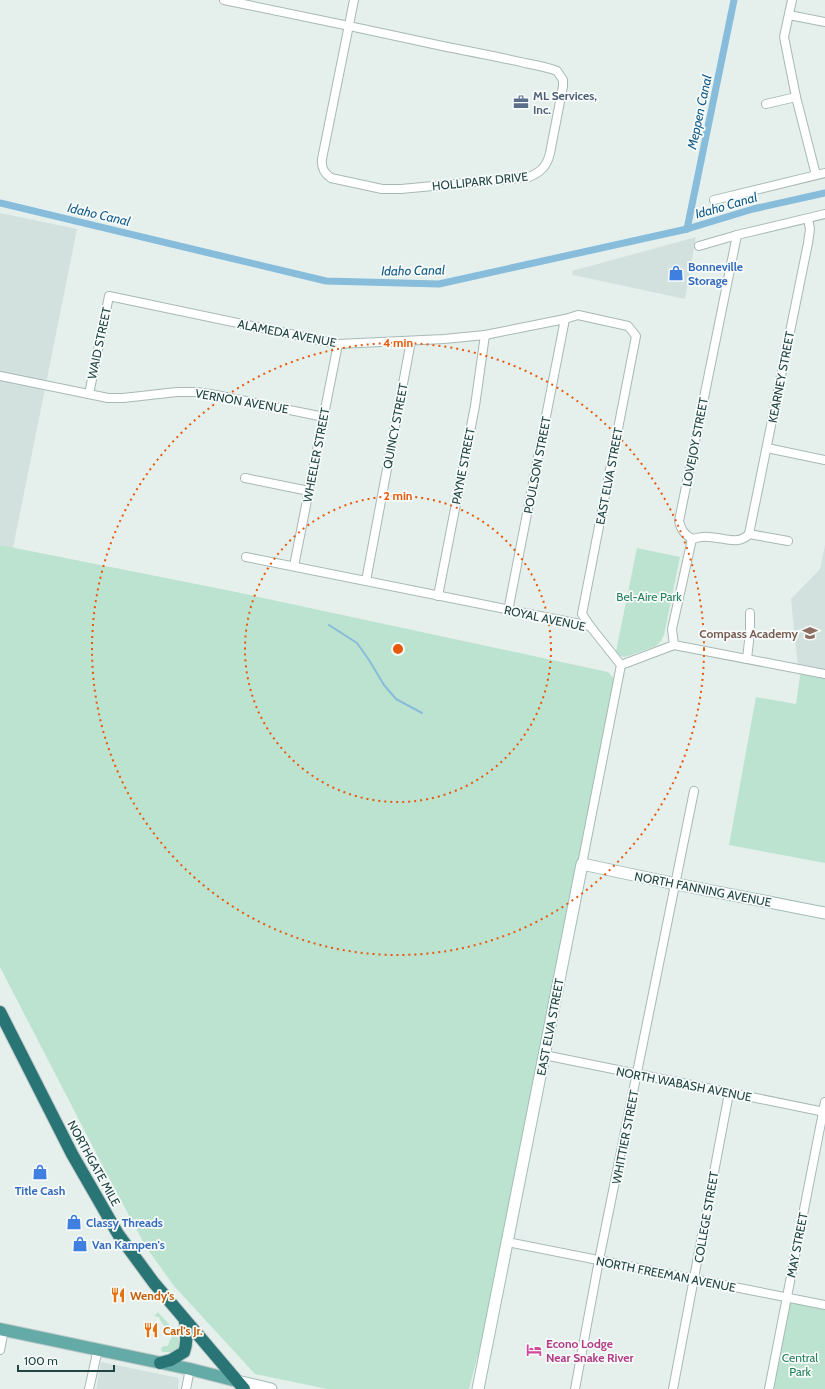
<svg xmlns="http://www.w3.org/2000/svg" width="825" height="1389" font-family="Cabin,sans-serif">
  <rect width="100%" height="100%" fill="#e5f0ed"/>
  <g fill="#d3e1de">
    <polygon points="0,213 77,229 13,548 0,545"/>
    <polygon points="696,237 685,299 573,275 572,271"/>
    <polygon points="825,545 825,674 798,668 791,599 820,569"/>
    <polygon points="101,1362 179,1378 178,1389 96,1389"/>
  </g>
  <g fill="#bce3cf">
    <polygon points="0,545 231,591 608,672 618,683 507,1242 469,1389 327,1389 255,1374 174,1286 146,1247 110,1180 0,967"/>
    <polygon points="637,548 680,557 664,635 661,641 656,646 625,657 620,656 616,651"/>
    <polygon points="801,669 825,674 825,863 729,845 756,697 796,704"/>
    <polygon points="787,1298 825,1305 825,1389 769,1389"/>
    <path d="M 158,1312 C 166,1322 181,1334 180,1347 L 174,1352 L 162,1352 L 161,1348 L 164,1346 L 168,1346 L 169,1342 L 172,1337 C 169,1330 161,1324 159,1317 L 154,1316 Z"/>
  </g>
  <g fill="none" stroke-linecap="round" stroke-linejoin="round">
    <polyline stroke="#87bcdb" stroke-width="2" points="329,625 357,643 369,660 384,685 396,699 422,713"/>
    <g stroke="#87bcdb" stroke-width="7">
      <polyline points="0,203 326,281 439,284 687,229 753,209 825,193"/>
      <polyline points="687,229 734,0"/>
    </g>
    <g stroke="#a6b9b7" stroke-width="10">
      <g id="street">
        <path d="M 224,0 C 298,15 373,31 447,47 C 473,52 499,57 525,63 C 536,65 547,67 557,71 L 563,80 L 563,86 L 550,153 C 547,166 541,172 529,177 L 401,189 L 382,189 L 331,178 C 324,173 321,168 322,159 L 354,0"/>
        <polyline points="792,0 784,37 796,97 816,175"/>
        <polyline points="789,15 825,22"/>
        <polyline points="766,104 796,97"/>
        <polyline points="714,200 825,173"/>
        <polyline points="699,246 737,235 825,214"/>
        <polyline points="0,376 108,398 123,398 177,392 196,392 216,395 324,417"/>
        <polyline points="89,394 109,296 338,344 444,339 485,335 565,319 578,315 628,326 636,336 582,614 590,626"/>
        <polyline points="767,448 825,460"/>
        <polyline points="245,478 309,491"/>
        <polyline points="749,534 808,243 810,229 808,219"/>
        <path d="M 692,539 C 684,534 681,530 679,521 L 737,235"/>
        <path d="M 692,539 C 697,538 703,536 708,537 C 723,537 738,546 749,534 L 788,541"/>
        <polyline points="246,557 590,626 621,665"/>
        <polyline points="294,566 338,344"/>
        <polyline points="366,581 411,341"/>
        <polyline points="438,596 475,406 485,335"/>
        <polyline points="508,611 565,319"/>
        <polyline points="674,645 672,629 692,539"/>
        <polyline points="747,659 750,632 750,613"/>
        <polyline points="621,665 674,645 825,674"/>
        <polyline points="582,864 621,665"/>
        <polyline points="544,1055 825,1112"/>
        <polyline points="507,1242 825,1305"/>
        <polyline points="0,1350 4,1330"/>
        <polyline points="89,1389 98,1349"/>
        <polyline points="186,1389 190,1369"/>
        <polyline points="575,1389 599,1260 694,791"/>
        <polyline points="673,1389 729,1093"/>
        <polyline points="769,1389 825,1102"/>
      </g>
    </g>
    <g stroke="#a2bdba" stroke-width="13">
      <g id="secondary">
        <polyline points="237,1381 271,1389"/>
        <polyline points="478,1389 582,864 676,884 825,913"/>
      </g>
    </g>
    <g stroke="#c1cbca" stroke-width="14">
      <polyline id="primary" points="0,1329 190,1369 237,1381"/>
    </g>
    <g stroke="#c1cbca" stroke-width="14">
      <g id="highway">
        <polyline points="0,1012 72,1154 118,1234 154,1283 244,1389"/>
        <path d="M 160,1363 L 171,1360 L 184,1352 C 188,1342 186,1331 185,1320"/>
      </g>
    </g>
    <use href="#street" stroke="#fff" stroke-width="8"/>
    <use href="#secondary" stroke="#fff" stroke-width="11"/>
    <use href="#primary" stroke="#64aba7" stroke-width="12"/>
    <use href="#highway" stroke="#297575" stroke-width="12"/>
  </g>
  <g fill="none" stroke="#e8590c" stroke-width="2" stroke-dasharray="2 4">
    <circle cx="398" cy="649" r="153"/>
    <circle cx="398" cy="649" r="306"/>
  </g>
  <defs>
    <g id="office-bare" transform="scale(1.2)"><path d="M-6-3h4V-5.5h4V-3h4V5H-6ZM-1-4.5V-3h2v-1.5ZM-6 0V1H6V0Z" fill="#5c6f8a" stroke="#f7fbfa" stroke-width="2.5" paint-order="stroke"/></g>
    <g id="shop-bare" transform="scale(1.2)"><path d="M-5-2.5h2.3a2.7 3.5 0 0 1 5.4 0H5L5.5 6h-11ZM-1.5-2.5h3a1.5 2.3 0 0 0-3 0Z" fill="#3f7fe0" stroke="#f7fbfa" stroke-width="2.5" paint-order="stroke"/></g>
    <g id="school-bare" transform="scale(1.2)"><path d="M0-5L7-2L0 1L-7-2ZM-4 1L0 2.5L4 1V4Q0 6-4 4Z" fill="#8d6e63" stroke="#f7fbfa" stroke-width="2.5" paint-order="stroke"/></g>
    <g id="restaurant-bare" transform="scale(1.2)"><path d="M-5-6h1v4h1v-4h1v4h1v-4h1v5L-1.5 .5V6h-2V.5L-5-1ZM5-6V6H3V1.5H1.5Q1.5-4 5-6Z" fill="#e8710a" stroke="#f7fbfa" stroke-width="2.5" paint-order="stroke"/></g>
    <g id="hotel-bare" transform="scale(1.2)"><path d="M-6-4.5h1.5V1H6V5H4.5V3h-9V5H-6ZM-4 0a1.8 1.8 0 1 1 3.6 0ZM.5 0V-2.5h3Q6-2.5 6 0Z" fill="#d1479c" stroke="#f7fbfa" stroke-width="2.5" paint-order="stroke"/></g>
  </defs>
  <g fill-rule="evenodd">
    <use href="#office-bare" x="521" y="102"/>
    <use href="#shop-bare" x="676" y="273"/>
    <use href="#school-bare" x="810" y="633"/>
    <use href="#shop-bare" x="40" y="1172"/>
    <use href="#shop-bare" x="74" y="1222"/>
    <use href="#shop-bare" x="80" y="1244"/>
    <use href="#restaurant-bare" x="118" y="1295"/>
    <use href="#restaurant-bare" x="151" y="1330"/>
    <use href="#hotel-bare" x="534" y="1350"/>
  </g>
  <g text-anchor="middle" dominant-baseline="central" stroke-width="3.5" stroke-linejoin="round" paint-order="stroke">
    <g font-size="12" font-weight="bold" fill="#4e5e75" stroke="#f7fbfa" text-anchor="start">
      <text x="533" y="95">ML Services,<tspan x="533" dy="14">Inc.</tspan></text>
    </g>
    <g font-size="12" fill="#214543" stroke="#f7fbfa">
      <text transform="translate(480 181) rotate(-6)">HOLLIPARK DRIVE</text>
      <text transform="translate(287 333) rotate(11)">ALAMEDA AVENUE</text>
      <text transform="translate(99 343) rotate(-78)">WAID STREET</text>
      <text transform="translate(781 377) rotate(-79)">KEARNEY STREET</text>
      <text transform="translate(242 401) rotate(10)">VERNON AVENUE</text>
      <text transform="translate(395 426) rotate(-79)">QUINCY STREET</text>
      <text transform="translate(695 442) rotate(-79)">LOVEJOY STREET</text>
      <text transform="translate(316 455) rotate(-79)">WHEELER STREET</text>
      <text transform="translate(537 465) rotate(-79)">POULSON STREET</text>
      <text transform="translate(463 466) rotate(-79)">PAYNE STREET</text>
      <text transform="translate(609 476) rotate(-79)">EAST ELVA STREET</text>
      <text transform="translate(545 618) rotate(12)">ROYAL AVENUE</text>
      <text transform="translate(703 889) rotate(11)">NORTH FANNING AVENUE</text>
      <text transform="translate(550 1027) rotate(-79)">EAST ELVA STREET</text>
      <text transform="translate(684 1084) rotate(11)">NORTH WABASH AVENUE</text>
      <text transform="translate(625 1137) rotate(-79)">WHITTIER STREET</text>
      <text transform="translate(94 1163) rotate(61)">NORTHGATE MILE</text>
      <text transform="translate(706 1217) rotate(-80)">COLLEGE STREET</text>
      <text transform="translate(797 1245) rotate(-79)">MAY STREET</text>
      <text transform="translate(666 1274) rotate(11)">NORTH FREEMAN AVENUE</text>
    </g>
    <g font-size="12" font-weight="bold" fill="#366cbe" stroke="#f7fbfa" text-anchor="start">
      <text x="688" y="266">Bonneville<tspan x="688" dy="14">Storage</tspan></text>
      <text x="40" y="1190" text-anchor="middle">Title Cash</text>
      <text x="86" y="1222">Classy Threads</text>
      <text x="92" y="1244">Van Kampen's</text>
    </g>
    <g font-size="12" fill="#26815d" stroke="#f7fbfa">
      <text x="649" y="596">Bel-Aire Park</text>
      <text x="800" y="1357">Central<tspan x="800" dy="14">Park</tspan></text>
    </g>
    <g font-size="12" font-weight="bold" fill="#785e54" stroke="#f7fbfa" text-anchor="end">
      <text x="798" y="633">Compass Academy</text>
    </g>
    <g font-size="12" font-weight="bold" fill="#c56008" stroke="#f7fbfa" text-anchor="start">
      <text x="130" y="1295">Wendy's</text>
      <text x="163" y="1330">Carl's Jr.</text>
    </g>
    <g font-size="12" font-weight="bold" fill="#b23c85" stroke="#f7fbfa" text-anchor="start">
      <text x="546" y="1343">Econo Lodge<tspan x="546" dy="14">Near Snake River</tspan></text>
    </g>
    <g font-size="13" font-style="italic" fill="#135c89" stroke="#f7fbfa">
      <text transform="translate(699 112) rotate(-78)">Meppen Canal</text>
      <text transform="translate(726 205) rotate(-16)">Idaho Canal</text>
      <text transform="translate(99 214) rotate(13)">Idaho Canal</text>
      <text transform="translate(413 270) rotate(-1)">Idaho Canal</text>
    </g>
  </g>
  <circle cx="398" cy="649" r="6" fill="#e8590c" stroke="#f7fbfa" stroke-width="2"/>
  <g font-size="12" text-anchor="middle" font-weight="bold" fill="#e8590c" stroke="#f7fbfa" stroke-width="3.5" stroke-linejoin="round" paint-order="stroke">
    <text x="398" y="347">4 min</text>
    <text x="398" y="500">2 min</text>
  </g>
  <path d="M18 1365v6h96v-6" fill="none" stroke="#214543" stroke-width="2"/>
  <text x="24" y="1365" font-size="12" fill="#214543" stroke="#f7fbfa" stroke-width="3" paint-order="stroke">100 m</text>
</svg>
